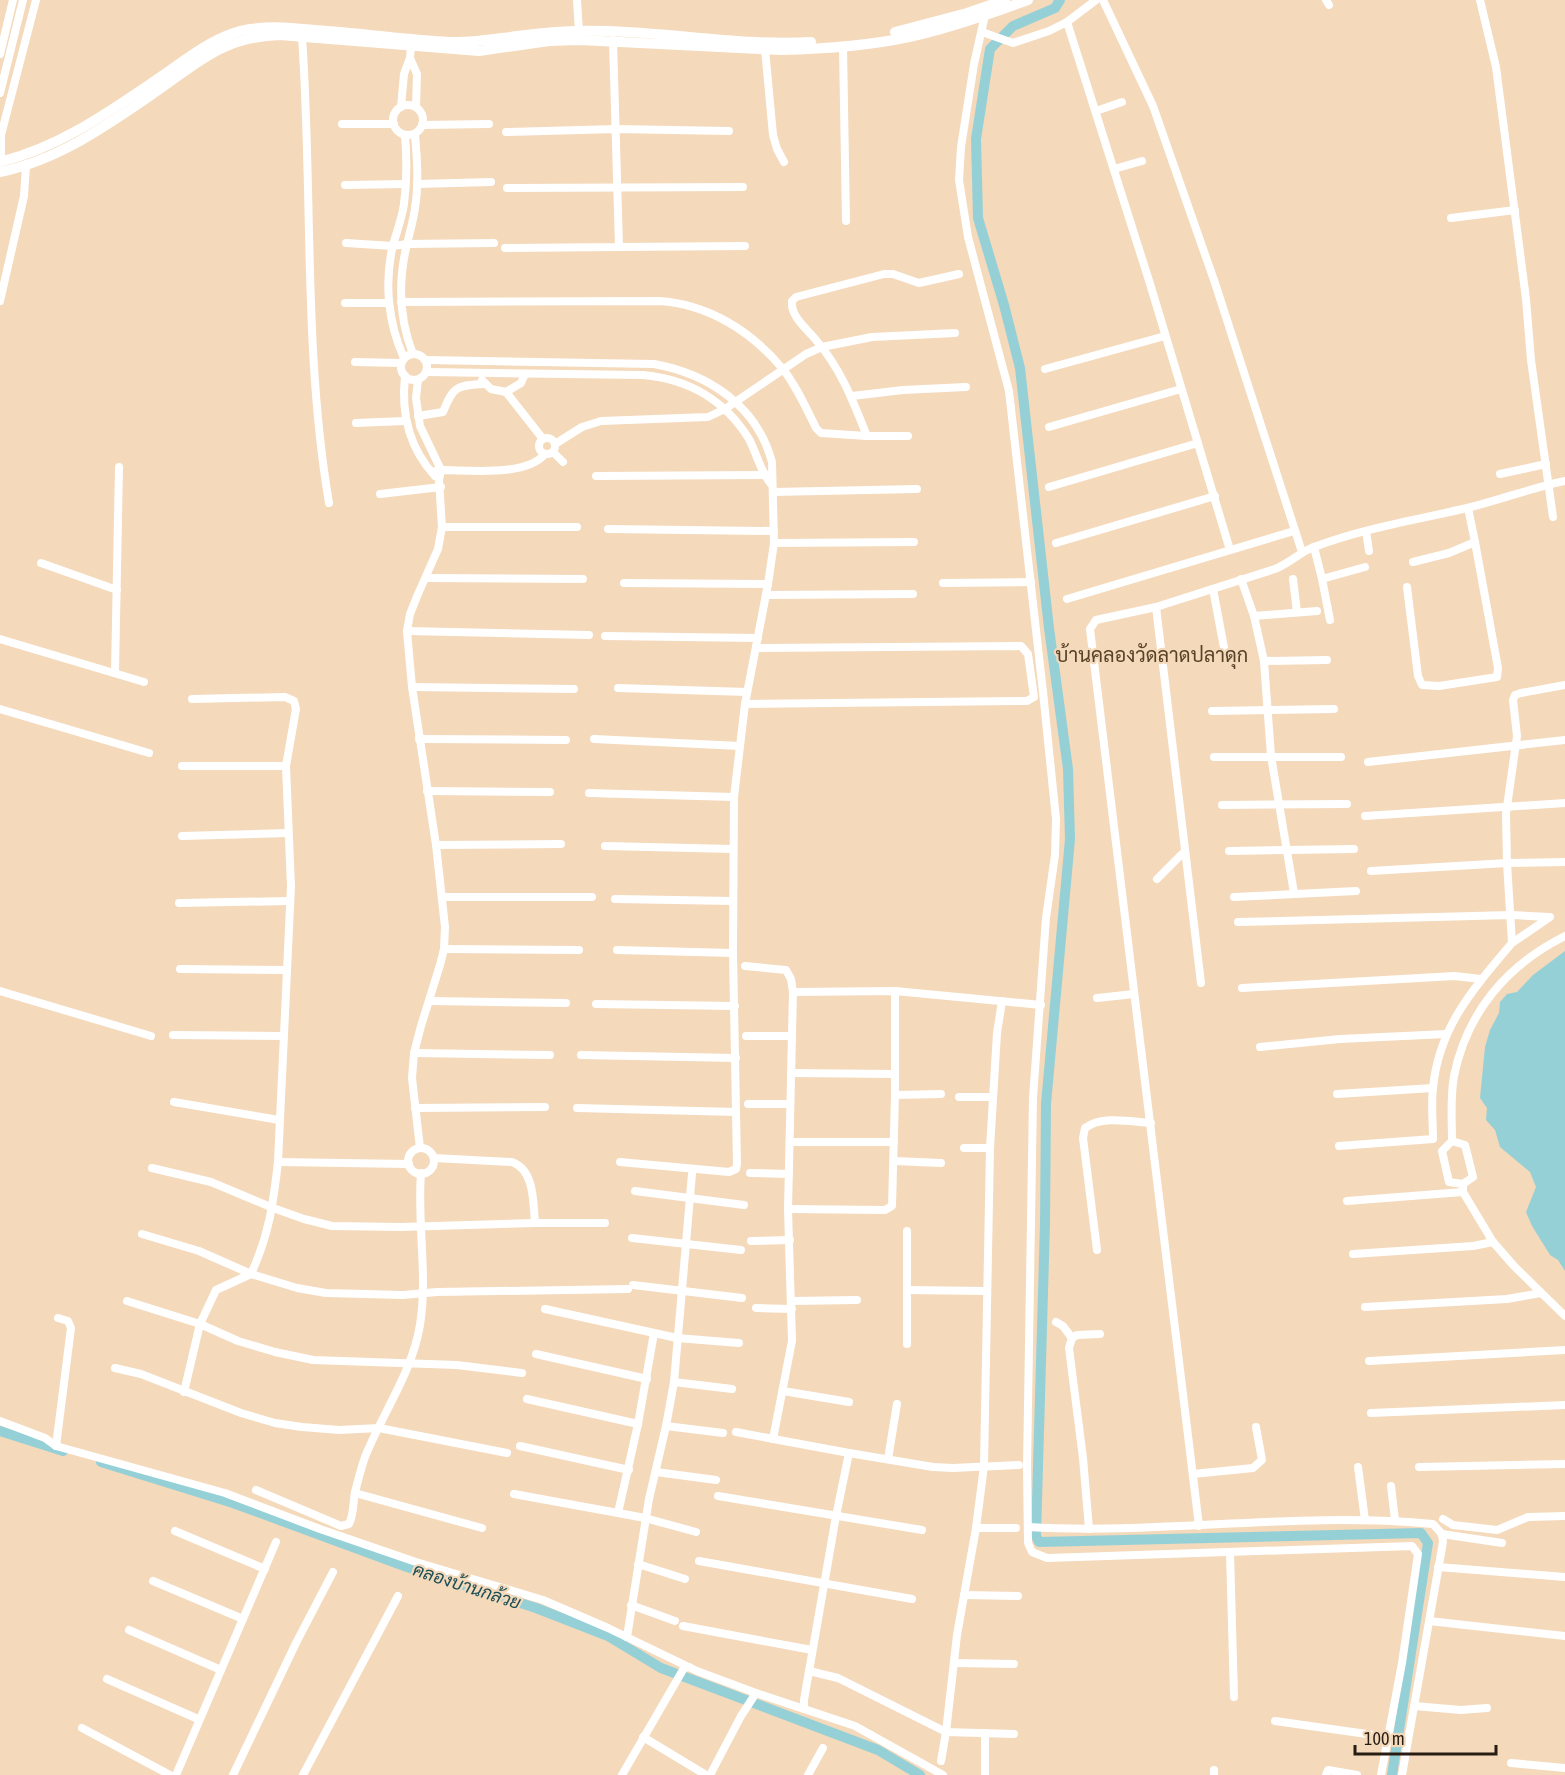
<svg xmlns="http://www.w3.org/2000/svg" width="1565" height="1775" font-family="'Asap Condensed',Sarabun,sans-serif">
  <rect width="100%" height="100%" fill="#f4d9bb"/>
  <polygon fill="#96d0d7" points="1565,951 1565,1271 1558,1260 1550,1255 1532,1226 1526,1212 1536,1187 1530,1172 1500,1147 1495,1130 1486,1120 1487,1108 1480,1098 1485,1047 1490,1030 1499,1013 1500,1002 1507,994 1517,992 1533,975"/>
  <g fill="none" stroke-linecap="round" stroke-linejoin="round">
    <g stroke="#96d0d7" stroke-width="10">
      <polyline points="1060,0 1055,8 1013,26 990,49 976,139 978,218 1004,305 1020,368 1049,628 1068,769 1070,839 1046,1104 1045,1223 1036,1536 1039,1542 1421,1533 1428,1543 1392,1775"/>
      <polyline points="0,1431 63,1451"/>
      <polyline points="101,1462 233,1503 407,1567 536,1608 608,1636 661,1668 878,1750 920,1775"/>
    </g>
    <g stroke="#fff" stroke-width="8">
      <polyline points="577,0 579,31"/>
      <polyline points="1103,0 1153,106 1215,283 1302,552"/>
      <polyline points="1326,0 1329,5"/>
      <polyline points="1480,0 1496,67 1526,299 1531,360 1553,517"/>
      <polyline points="985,15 974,64 961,147 959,180 968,237 1009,391 1043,692 1056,819 1055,855 1046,918 1033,1098 1027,1467 1028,1543 1032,1552 1047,1558 1412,1546 1418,1554 1402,1663 1381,1775"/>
      <polyline points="1067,22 1096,0"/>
      <polyline points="982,32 1013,43 1049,31 1067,22 1151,287 1230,550"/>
      <path d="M 302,37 C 313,192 303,349 329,503"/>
      <polyline points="843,47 846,221"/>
      <polyline points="765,49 773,135 777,149 784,162"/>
      <polyline points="0,54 13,0"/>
      <polyline points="410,58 417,74 416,107"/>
      <polyline points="0,93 23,0"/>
      <circle cx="408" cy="120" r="15"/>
      <polyline points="401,107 404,74 410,58 411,46"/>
      <polyline points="1096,111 1122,102"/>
      <polyline points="342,124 394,124"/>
      <polyline points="422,125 489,124"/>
      <polyline points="506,132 616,129 729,131"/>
      <polyline points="1,161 1,135 36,0"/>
      <polyline points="1114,169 1142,161"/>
      <polyline points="417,184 491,182"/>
      <polyline points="345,185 405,184"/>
      <polyline points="507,188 743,187"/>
      <polyline points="1451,218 1515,210"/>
      <polyline points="346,243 393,246 407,244 494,243"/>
      <polyline points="619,247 745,246"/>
      <polyline points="505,248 619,247 613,40"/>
      <polyline points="0,301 24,196 26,166"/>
      <path d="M 401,302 L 659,301 C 708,304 751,331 782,368 C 796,385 806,408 816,428 L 821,433 L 867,436 L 908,436"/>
      <polyline points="345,303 389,303"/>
      <circle cx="414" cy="367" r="13"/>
      <path d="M 413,354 C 400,321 398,288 405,253 C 408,238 413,223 415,208 C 419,183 417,158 415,134"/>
      <path d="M 404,358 C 388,323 384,282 393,245 C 397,231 402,218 404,204 C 407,181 407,158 405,135"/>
      <path d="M 426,360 L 654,364 C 709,374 757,406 772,462 L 774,543 L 768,584 L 745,704 L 734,797 L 733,953 L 737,1164 L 736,1169 L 729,1172 L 620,1162"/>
      <polyline points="355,362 401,363"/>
      <polyline points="1045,369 1165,336"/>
      <path d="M 426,372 L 643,375 C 688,379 725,400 749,439 C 757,454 760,471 771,484"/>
      <path d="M 405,376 C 401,413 409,448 435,476"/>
      <polyline points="418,380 416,398 420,426 441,470 439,480 442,527 438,549 418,594 410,614 407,631 412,687 436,845 445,927 444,949 440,965 421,1026 414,1053 412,1078 420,1148"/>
      <polyline points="482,380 491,389 506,392 521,383 525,374"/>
      <polyline points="506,392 543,439"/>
      <polyline points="852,396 903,390 966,387"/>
      <path d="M 418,416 L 443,412 C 453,387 456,385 485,384"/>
      <polyline points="356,423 405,421"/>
      <polyline points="1049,427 1181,389"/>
      <path d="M 867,436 C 853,401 841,369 816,340 C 807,329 790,316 792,301 L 796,297 L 884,274 L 893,274 L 919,283 L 959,274"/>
      <circle cx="547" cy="446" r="8"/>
      <polyline points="555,444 582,427 601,421 708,417 725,409 806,354 822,347 872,337 955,333"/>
      <polyline points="553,452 563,462"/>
      <path d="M 432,472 L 441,470 C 469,470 526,477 545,454"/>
      <polyline points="1500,474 1546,464"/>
      <polyline points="596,476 767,475"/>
      <polyline points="1049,487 1198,443"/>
      <polyline points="773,492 917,489"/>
      <polyline points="380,494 441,487"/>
      <polyline points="442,527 577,527"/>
      <polyline points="608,529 774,531"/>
      <polyline points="1366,531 1369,551"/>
      <polyline points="774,543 914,542"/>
      <polyline points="1056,543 1215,496"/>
      <polyline points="1314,547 1322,579 1365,567"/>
      <polyline points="1413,562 1449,553 1475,542 1468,508"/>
      <polyline points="41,563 117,590"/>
      <polyline points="426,578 583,579"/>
      <polyline points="1241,579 1254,616 1264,661 1271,756 1294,893"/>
      <polyline points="1293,579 1297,612"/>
      <polyline points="1322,579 1330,620"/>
      <polyline points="624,583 768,584"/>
      <polyline points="943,583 1031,582"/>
      <polyline points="1407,587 1418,676 1422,685 1439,686 1497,677 1498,668 1475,542"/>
      <polyline points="1213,589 1225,653"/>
      <polyline points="766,595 913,594"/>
      <polyline points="1067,599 1294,531"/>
      <polyline points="1156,607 1201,983"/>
      <polyline points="1254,616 1317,611"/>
      <polyline points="407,631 589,635"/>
      <polyline points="605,636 758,638"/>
      <polyline points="0,639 144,682"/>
      <polyline points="1264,661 1327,660"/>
      <polyline points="115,673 119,467"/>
      <polyline points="412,687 574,689"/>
      <polyline points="618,688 747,692"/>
      <polyline points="745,704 1027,701 1034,697 1028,654 1021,646 756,648"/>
      <polyline points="0,709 149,753"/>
      <polyline points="1212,711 1334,709"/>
      <polyline points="419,739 566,740"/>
      <polyline points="594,739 740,746"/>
      <polyline points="1214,757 1341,757"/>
      <polyline points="1368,762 1565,740"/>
      <polyline points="182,766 286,766"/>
      <polyline points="427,791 550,792"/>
      <polyline points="589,793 734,797"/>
      <polyline points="1222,805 1347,804"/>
      <polyline points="1365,816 1565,803"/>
      <polyline points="182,836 288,833"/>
      <polyline points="436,845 561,844"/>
      <polyline points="605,846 733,849"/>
      <polyline points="1229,851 1354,849"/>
      <polyline points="1371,871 1507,863 1565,862"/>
      <polyline points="1157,879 1185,851"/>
      <polyline points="443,897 592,897"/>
      <polyline points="1234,897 1356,891"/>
      <polyline points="615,899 733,901"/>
      <polyline points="179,903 290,901"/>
      <polyline points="1238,922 1512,915 1550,917 1512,943"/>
      <polyline points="444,949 579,950"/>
      <polyline points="617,950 733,953"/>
      <polyline points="745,966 786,970 791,979 793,992 788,1209 792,1341 773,1439"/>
      <polyline points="180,969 286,970"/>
      <polyline points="1242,988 1454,976 1481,979"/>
      <polyline points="0,991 151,1036"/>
      <polyline points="793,992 895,991 1041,1005"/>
      <polyline points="1097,998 1134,994"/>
      <polyline points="430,1001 566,1003"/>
      <polyline points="596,1004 735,1006"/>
      <polyline points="173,1035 284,1036"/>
      <polyline points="746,1036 792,1036"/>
      <polyline points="1260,1047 1340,1039 1446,1034"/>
      <polyline points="414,1053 550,1055"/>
      <polyline points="581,1055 736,1058"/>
      <polyline points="791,1073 895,1074"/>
      <polyline points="1337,1094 1433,1088"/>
      <polyline points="895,1095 941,1094"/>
      <polyline points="959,1097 993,1097"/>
      <polyline points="174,1102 279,1120"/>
      <polyline points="748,1104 790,1104"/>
      <polyline points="415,1108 545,1107"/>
      <polyline points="577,1108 736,1112"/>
      <path d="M 1452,1141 L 1465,1145 L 1473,1177 L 1463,1184 L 1449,1182 L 1442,1151 L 1452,1141 C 1452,1120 1450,1098 1454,1076 C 1467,1012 1507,965 1565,936"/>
      <polyline points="790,1142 894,1142"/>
      <path d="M 1339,1146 L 1433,1139 C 1433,1123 1431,1105 1433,1088 C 1439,1026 1474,988 1512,943 L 1507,863 L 1506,814 L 1517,736 L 1513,700 L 1515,695 L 1521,693 L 1565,685"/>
      <polyline points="964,1148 990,1148"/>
      <circle cx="421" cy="1161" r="13"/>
      <path d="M 434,1158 L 512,1162 C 535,1170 533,1203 535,1223"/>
      <polyline points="894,1161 941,1163"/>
      <polyline points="278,1162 409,1164"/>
      <polyline points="152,1168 211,1182 273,1208 304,1219 332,1226 401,1227 535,1223 605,1223"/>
      <polyline points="750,1173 789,1174"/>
      <polyline points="1463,1184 1463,1192 1493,1242 1514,1266 1565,1316"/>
      <polyline points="635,1191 744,1205"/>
      <polyline points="1347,1201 1463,1192"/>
      <polyline points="788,1209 885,1210 892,1206 895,1095 895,991"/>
      <polyline points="142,1234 199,1251 251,1274 297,1288 326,1293 403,1295 437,1292 628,1289"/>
      <polyline points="632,1238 741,1250"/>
      <polyline points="751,1241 790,1240"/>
      <path d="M 1097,1250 L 1083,1138 L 1085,1128 C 1103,1115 1131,1122 1151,1123"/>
      <polyline points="1353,1254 1473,1246 1493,1242"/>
      <polyline points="633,1285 742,1298"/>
      <polyline points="907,1290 987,1291"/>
      <polyline points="127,1301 200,1324 238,1341 275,1352 313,1360 457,1365 522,1373"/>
      <polyline points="792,1301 857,1300"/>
      <polyline points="1365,1307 1507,1299 1541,1293"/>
      <polyline points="756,1308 792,1309"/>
      <polyline points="545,1309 677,1338 739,1343"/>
      <polyline points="1056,1322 1063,1326 1072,1338"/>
      <polyline points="654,1333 638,1424 618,1513 645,1518 696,1532"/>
      <polyline points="907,1344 907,1231"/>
      <polyline points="536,1354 647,1379"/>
      <polyline points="1369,1361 1565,1350"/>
      <polyline points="115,1368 141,1374 241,1413 275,1423 302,1427 339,1430 379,1428 507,1453"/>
      <polyline points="674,1382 732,1389"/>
      <polyline points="783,1391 849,1402"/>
      <path d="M 184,1392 L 200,1324 L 216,1290 L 251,1274 C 269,1235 273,1205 278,1162 L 291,886 L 286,766 L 296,709 L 294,701 L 285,697 L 192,699"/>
      <polyline points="527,1399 638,1424"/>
      <polyline points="1371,1413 1565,1405"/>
      <polyline points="0,1421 45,1438 56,1446 225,1493 320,1529 416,1562 543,1600 608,1628 697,1671 756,1693 855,1726 943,1775"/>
      <polyline points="666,1426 723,1433"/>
      <polyline points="736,1432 849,1453 933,1467 953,1468 1019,1465"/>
      <polyline points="56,1446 71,1328 68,1321 58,1318"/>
      <polyline points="520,1446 629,1470"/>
      <polyline points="888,1459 897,1404"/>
      <polyline points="1358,1467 1365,1520"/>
      <polyline points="1419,1467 1565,1464"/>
      <polyline points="656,1472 716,1480"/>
      <polyline points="1193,1474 1253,1468 1262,1460 1256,1427"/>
      <polyline points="1391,1486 1395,1520"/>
      <path d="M 256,1490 L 341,1526 L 349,1524 C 354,1514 353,1503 355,1492 C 358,1481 361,1468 365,1457 C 383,1412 412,1373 420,1325 C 428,1275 417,1224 421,1173"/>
      <polyline points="355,1493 482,1528"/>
      <polyline points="514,1494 618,1513"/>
      <polyline points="718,1496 922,1530"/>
      <polyline points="1443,1519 1453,1525 1497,1530 1528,1517 1565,1516"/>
      <path d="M 1199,1526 L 1090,629 L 1096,620 L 1156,607 L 1275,569 C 1290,563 1300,552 1314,547 C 1364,528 1416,520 1467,508 C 1500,500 1531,488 1565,481"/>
      <path d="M 1028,1527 C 1163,1535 1298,1511 1433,1524 L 1442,1534 L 1443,1542 L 1402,1775"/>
      <polyline points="976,1528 1016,1528"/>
      <polyline points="1089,1529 1083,1458 1069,1348 1072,1338 1077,1335 1100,1334"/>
      <polyline points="175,1531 265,1569"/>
      <polyline points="1442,1534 1502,1543"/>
      <polyline points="1230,1552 1234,1697"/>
      <polyline points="699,1561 912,1599"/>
      <polyline points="638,1564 685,1579"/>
      <polyline points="1438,1567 1565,1577"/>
      <polyline points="153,1581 243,1619"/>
      <polyline points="964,1595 1018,1596"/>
      <polyline points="631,1605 675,1621"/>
      <polyline points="1429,1621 1565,1636"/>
      <polyline points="683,1626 812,1650"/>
      <polyline points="129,1630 221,1670"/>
      <polyline points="627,1637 649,1499 666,1426 674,1382 692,1174"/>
      <polyline points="954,1663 1014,1664"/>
      <polyline points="809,1671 838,1678 946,1732 1014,1734"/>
      <polyline points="107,1679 198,1719"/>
      <polyline points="1414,1706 1461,1710 1487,1708"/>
      <polyline points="804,1709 804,1700 836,1516 849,1453"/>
      <polyline points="1275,1721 1388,1737"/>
      <polyline points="82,1728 170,1775"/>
      <polyline points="985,1733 985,1775"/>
      <polyline points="643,1737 706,1775"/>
      <polyline points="941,1761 946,1732 957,1635 976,1528 984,1466 990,1148 997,1033 1002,1001"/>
      <polyline points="1511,1763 1565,1768"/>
      <polyline points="176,1775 276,1542"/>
      <polyline points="233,1775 296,1643 333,1572"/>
      <polyline points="303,1775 398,1596"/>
      <polyline points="622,1775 684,1668 689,1667"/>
      <polyline points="710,1775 741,1716 756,1693"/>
      <polyline points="808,1775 823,1748"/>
      <polyline points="1214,1775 1214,1770"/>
      <polyline points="1326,1775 1328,1770 1357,1775"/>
    </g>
    <g stroke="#fff" stroke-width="10">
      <polyline points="895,32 967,13 1005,0"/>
      <path d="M 0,162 C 60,147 109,112 159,78 C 187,59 216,34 250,29 C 276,25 302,29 327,31 C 368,34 409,40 449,42 C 473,43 494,39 517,36 C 547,32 577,30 607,31 C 675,33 743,46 811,42"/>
      <path d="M 0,172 C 58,160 106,126 154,93 C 199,62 222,37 280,35 L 479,51 L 549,41 L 580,40 L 780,50 C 823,49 867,46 909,37 C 950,28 989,14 1028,0"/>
    </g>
  </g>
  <g text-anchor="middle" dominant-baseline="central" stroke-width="4.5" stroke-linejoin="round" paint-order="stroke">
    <g font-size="18" font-style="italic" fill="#1c4e54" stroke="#f4d9bb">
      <text transform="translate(467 1586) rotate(18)">คลองบ้านกล้วย</text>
    </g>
    <g font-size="20" fill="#584228" stroke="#f4d9bb">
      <text x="1152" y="654">บ้านคลองวัดลาดปลาดุก</text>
    </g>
  </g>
  <path d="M1355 1745v9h141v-9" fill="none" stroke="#271d12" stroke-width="3"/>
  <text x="1364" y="1745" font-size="18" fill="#271d12" stroke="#f4d9bb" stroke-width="4.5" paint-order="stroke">100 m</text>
</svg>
